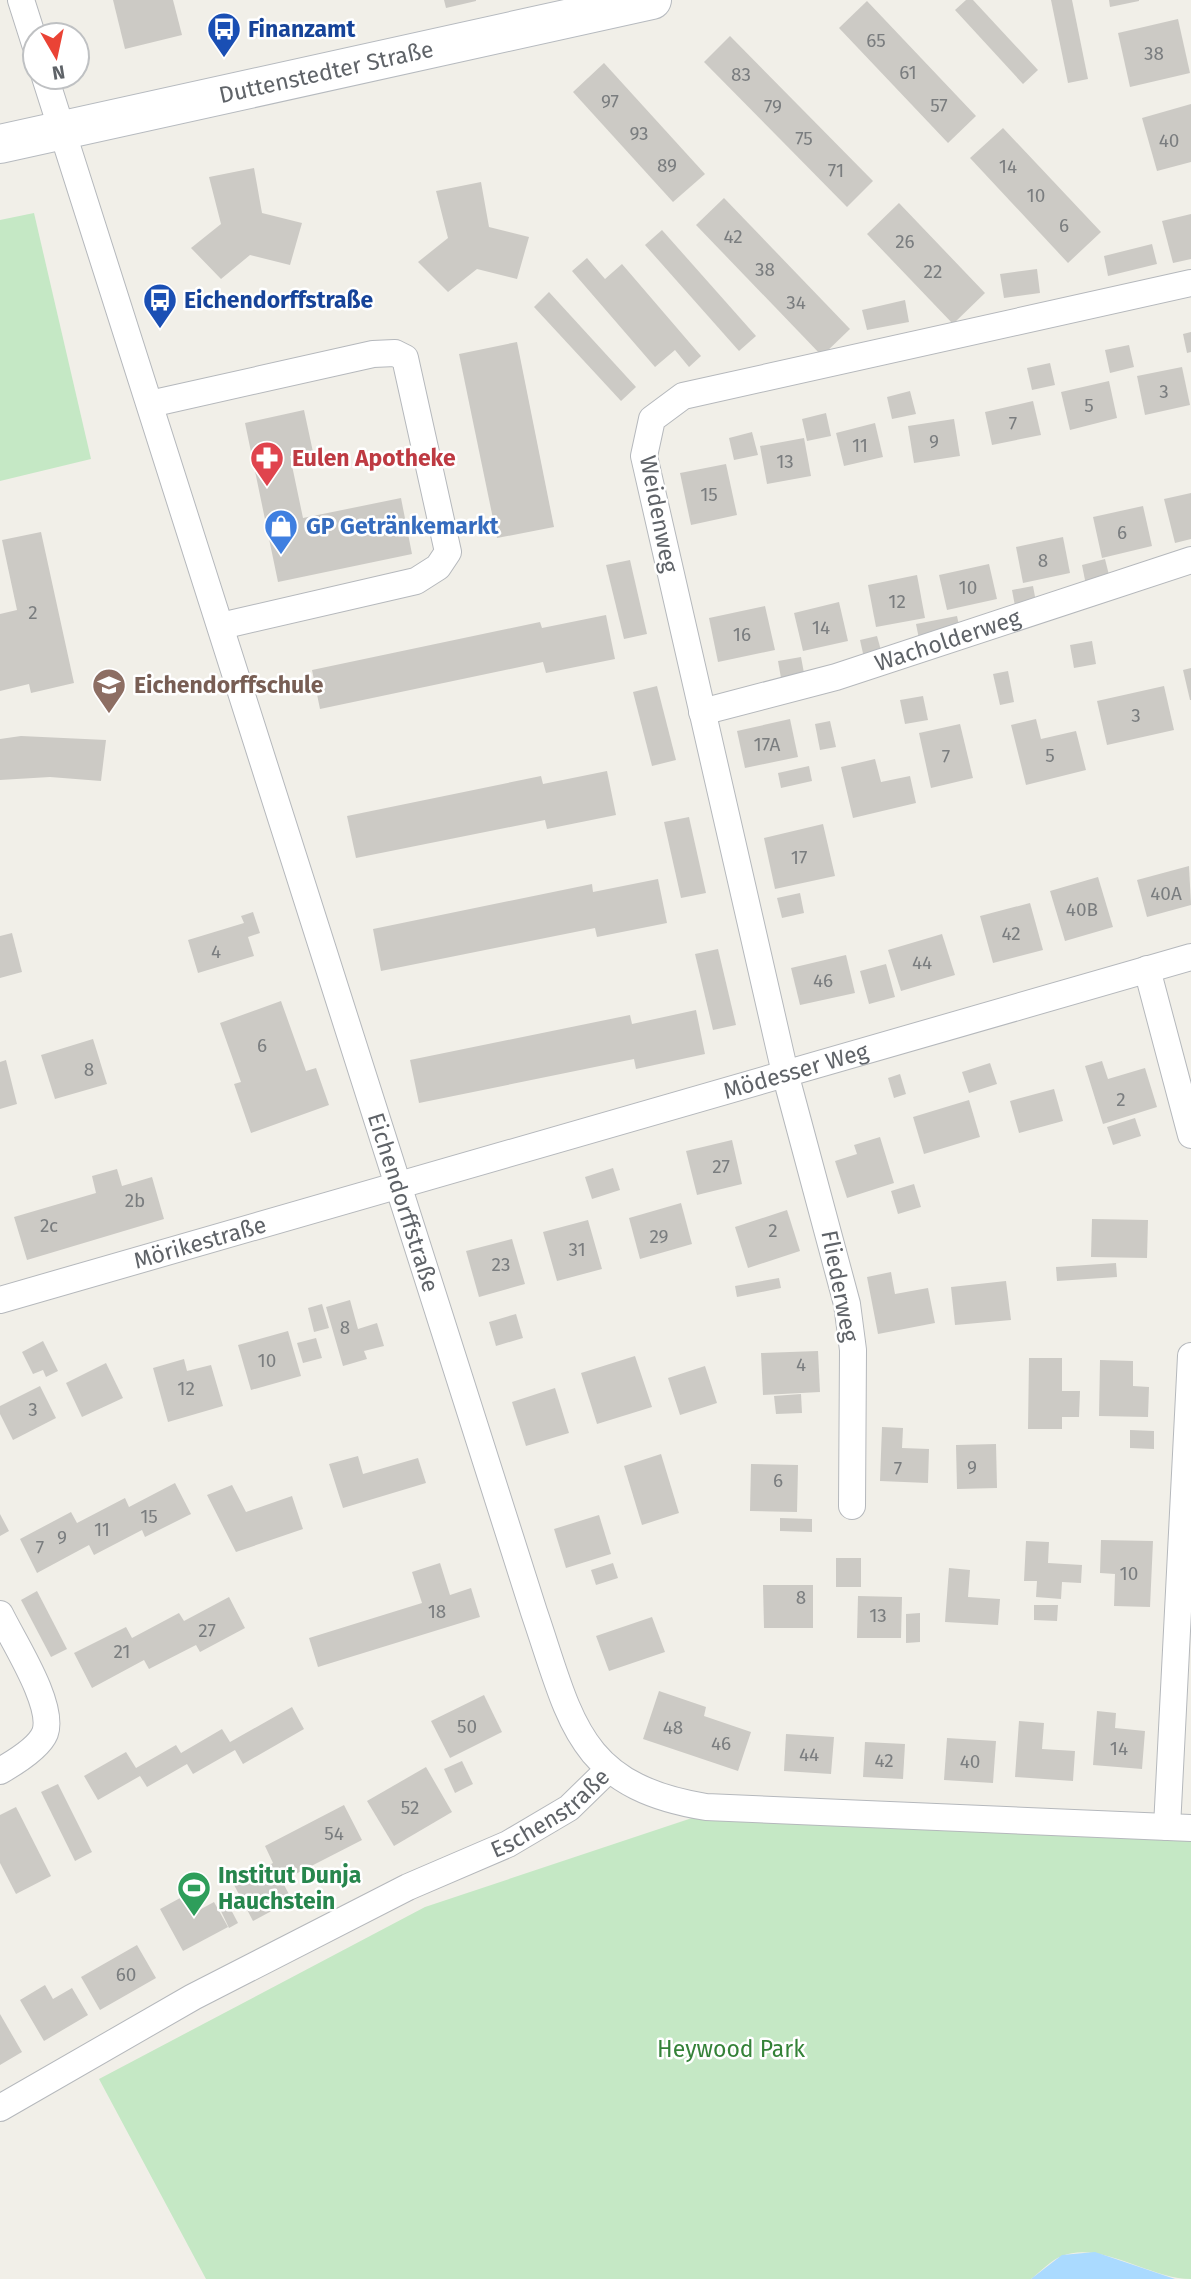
<svg xmlns="http://www.w3.org/2000/svg" width="1191" height="2279" font-family="'Fira Sans',sans-serif">
  <rect width="100%" height="100%" fill="#f1efe8"/>
  <g fill="#c5e8c5">
    <polygon points="34,213 91,459 0,481 0,220"/>
    <path d="M 692,1818 L 1191,1840 L 1191,2279 C 1151,2279 1100,2240 1062,2256 C 1051,2260 1040,2272 1031,2279 L 206,2279 L 99,2079 L 425,1907 Z"/>
  </g>
  <polygon fill="#aadaff" points="1095,2252 1175,2279 1031,2279 1062,2255"/>
  <g fill="#cccac5">
    <polygon points="113,0 173,0 182,35 125,49"/>
    <polygon points="444,0 476,0 476,1 446,8"/>
    <polygon points="966,0 973,0 1038,70 1023,84 955,10"/>
    <polygon points="1051,0 1072,0 1088,79 1068,83"/>
    <polygon points="1109,0 1139,0 1139,1 1110,7"/>
    <polygon points="867,1 976,116 948,143 839,28"/>
    <polygon points="1178,19 1190,73 1130,87 1118,33"/>
    <polygon points="730,36 873,181 847,207 704,62"/>
    <polygon points="604,63 705,174 673,202 573,92"/>
    <polygon points="1191,104 1191,162 1157,171 1142,118"/>
    <polygon points="1003,128 1101,232 1068,263 970,158"/>
    <polygon points="254,168 262,213 302,223 290,265 250,255 221,279 191,248 221,224 209,177"/>
    <polygon points="481,182 489,227 529,237 517,279 477,269 448,292 418,262 448,238 436,191"/>
    <polygon points="724,198 850,329 822,356 696,225"/>
    <polygon points="899,203 985,293 953,324 867,234"/>
    <polygon points="1191,214 1191,259 1173,263 1162,221"/>
    <polygon points="662,230 756,336 739,351 645,245"/>
    <polygon points="1152,244 1157,264 1108,276 1104,256"/>
    <polygon points="587,258 605,279 622,264 701,356 689,367 675,350 655,367 572,271"/>
    <polygon points="1037,269 1040,293 1004,298 1000,274"/>
    <polygon points="549,292 636,387 621,401 534,307"/>
    <polygon points="905,300 909,322 867,330 862,310"/>
    <polygon points="1191,332 1191,352 1187,353 1183,334"/>
    <polygon points="517,342 554,527 497,538 459,354"/>
    <polygon points="1129,345 1134,367 1110,373 1105,350"/>
    <polygon points="1050,363 1055,385 1032,390 1027,368"/>
    <polygon points="1182,367 1190,405 1145,415 1137,376"/>
    <polygon points="1109,381 1117,418 1070,430 1061,392"/>
    <polygon points="910,391 916,414 892,419 887,397"/>
    <polygon points="1033,401 1041,435 992,445 985,412"/>
    <polygon points="304,410 313,452 290,456 303,518 401,498 412,554 278,582 245,423"/>
    <polygon points="826,413 831,436 807,441 802,419"/>
    <polygon points="954,419 960,456 914,463 908,426"/>
    <polygon points="875,423 883,457 844,466 836,433"/>
    <polygon points="752,432 758,455 734,460 729,438"/>
    <polygon points="804,438 811,476 767,484 760,446"/>
    <polygon points="726,464 737,515 691,525 680,473"/>
    <polygon points="1191,493 1191,539 1175,543 1164,499"/>
    <polygon points="1143,506 1152,546 1102,558 1093,517"/>
    <polygon points="41,532 74,683 31,693 29,684 0,691 0,614 17,610 2,540"/>
    <polygon points="1063,537 1070,573 1023,583 1016,547"/>
    <polygon points="1105,559 1110,579 1086,585 1082,565"/>
    <polygon points="630,560 647,634 624,639 606,565"/>
    <polygon points="989,564 997,599 947,610 939,575"/>
    <polygon points="917,575 925,618 876,627 868,585"/>
    <polygon points="1033,586 1036,602 1015,606 1012,590"/>
    <polygon points="839,602 848,641 803,651 794,613"/>
    <polygon points="765,606 775,650 718,662 709,618"/>
    <polygon points="606,615 615,659 546,673 543,662 320,709 312,670 540,622 542,628"/>
    <polygon points="957,616 960,630 919,639 916,624"/>
    <polygon points="877,636 882,654 864,658 860,640"/>
    <polygon points="1092,641 1096,664 1074,668 1070,645"/>
    <polygon points="801,657 804,673 781,678 778,661"/>
    <polygon points="1191,668 1191,700 1190,700 1183,670"/>
    <polygon points="1008,671 1014,702 1000,705 993,674"/>
    <polygon points="657,686 676,760 652,766 633,692"/>
    <polygon points="1164,686 1174,730 1107,745 1097,701"/>
    <polygon points="923,696 928,720 905,724 900,700"/>
    <polygon points="790,719 798,757 745,768 737,731"/>
    <polygon points="1036,719 1041,739 1076,731 1086,770 1026,785 1011,725"/>
    <polygon points="830,721 836,747 820,750 815,724"/>
    <polygon points="960,724 973,778 931,788 919,733"/>
    <polygon points="21,736 106,740 101,781 50,777 0,780 0,739"/>
    <polygon points="875,759 881,782 910,776 916,803 853,818 841,767"/>
    <polygon points="809,766 812,781 781,788 778,773"/>
    <polygon points="607,771 616,815 547,829 545,820 356,858 347,816 541,776 543,784"/>
    <polygon points="689,817 706,893 681,898 664,822"/>
    <polygon points="823,824 835,876 775,889 764,838"/>
    <polygon points="1189,866 1191,905 1147,917 1137,880"/>
    <polygon points="1098,877 1113,927 1065,941 1050,891"/>
    <polygon points="658,879 667,923 597,937 595,928 381,971 373,929 592,884 593,892"/>
    <polygon points="800,893 804,913 782,918 777,898"/>
    <polygon points="1030,903 1043,950 993,963 980,916"/>
    <polygon points="253,912 260,933 248,937 254,956 198,973 188,940 244,923 241,916"/>
    <polygon points="12,933 22,972 0,978 0,936"/>
    <polygon points="942,934 955,975 901,991 888,950"/>
    <polygon points="718,949 736,1025 713,1030 695,954"/>
    <polygon points="846,955 855,993 800,1005 791,968"/>
    <polygon points="886,964 895,997 869,1004 860,971"/>
    <polygon points="281,1001 306,1071 316,1068 329,1105 251,1133 234,1084 241,1082 220,1023"/>
    <polygon points="696,1010 705,1054 636,1069 634,1059 419,1103 410,1060 630,1015 632,1024"/>
    <polygon points="93,1039 107,1084 55,1099 41,1055"/>
    <polygon points="6,1060 17,1104 0,1109 0,1062"/>
    <polygon points="1102,1061 1108,1079 1145,1068 1157,1107 1103,1124 1085,1066"/>
    <polygon points="990,1063 997,1084 969,1093 962,1072"/>
    <polygon points="900,1074 906,1094 894,1098 888,1078"/>
    <polygon points="1054,1089 1063,1121 1019,1133 1010,1101"/>
    <polygon points="969,1100 980,1137 924,1154 913,1117"/>
    <polygon points="1135,1118 1141,1136 1113,1145 1107,1127"/>
    <polygon points="880,1137 894,1183 847,1198 835,1161 857,1154 854,1145"/>
    <polygon points="732,1140 742,1184 697,1195 686,1151"/>
    <polygon points="613,1168 620,1190 592,1199 585,1177"/>
    <polygon points="117,1169 122,1186 152,1177 164,1219 27,1260 14,1217 96,1193 92,1176"/>
    <polygon points="914,1184 921,1207 898,1214 891,1191"/>
    <polygon points="681,1203 692,1244 640,1259 629,1218"/>
    <polygon points="787,1210 800,1251 748,1268 735,1227"/>
    <polygon points="1092,1219 1148,1220 1147,1258 1091,1257"/>
    <polygon points="588,1220 602,1269 557,1281 543,1232"/>
    <polygon points="512,1239 525,1284 479,1297 466,1251"/>
    <polygon points="1116,1263 1117,1277 1057,1281 1056,1267"/>
    <polygon points="891,1272 895,1294 928,1288 935,1323 878,1334 867,1277"/>
    <polygon points="779,1278 781,1288 737,1297 735,1286"/>
    <polygon points="1006,1281 1011,1320 955,1325 951,1287"/>
    <polygon points="350,1300 358,1329 377,1323 384,1346 364,1351 367,1359 343,1366 326,1307"/>
    <polygon points="322,1304 329,1328 314,1332 308,1308"/>
    <polygon points="516,1314 523,1338 496,1346 489,1322"/>
    <polygon points="288,1331 301,1376 251,1390 238,1345"/>
    <polygon points="316,1338 322,1358 303,1363 297,1343"/>
    <polygon points="43,1341 58,1371 46,1377 43,1370 33,1374 22,1352"/>
    <polygon points="818,1351 820,1392 763,1395 761,1353"/>
    <polygon points="635,1356 652,1407 597,1424 581,1373"/>
    <polygon points="1029,1358 1062,1358 1062,1391 1080,1391 1079,1417 1062,1417 1062,1429 1028,1429"/>
    <polygon points="184,1359 187,1371 211,1365 223,1406 168,1422 153,1368"/>
    <polygon points="1100,1360 1133,1361 1133,1386 1149,1387 1148,1417 1099,1416"/>
    <polygon points="106,1363 123,1398 82,1417 66,1383"/>
    <polygon points="705,1366 717,1403 680,1415 668,1378"/>
    <polygon points="40,1386 56,1418 13,1440 0,1414 0,1406"/>
    <polygon points="555,1388 569,1433 526,1446 512,1402"/>
    <polygon points="801,1394 802,1413 776,1414 774,1396"/>
    <polygon points="882,1427 903,1428 902,1448 929,1449 928,1483 880,1481"/>
    <polygon points="1130,1430 1154,1431 1154,1449 1130,1448"/>
    <polygon points="996,1444 997,1488 957,1489 956,1445"/>
    <polygon points="661,1454 679,1513 642,1525 624,1466"/>
    <polygon points="358,1456 363,1474 418,1458 426,1483 343,1508 329,1464"/>
    <polygon points="751,1464 798,1465 797,1512 750,1511"/>
    <polygon points="175,1483 191,1514 145,1537 142,1530 94,1555 89,1545 37,1573 20,1539 71,1512 77,1523 125,1498 129,1507"/>
    <polygon points="232,1485 246,1512 292,1496 303,1529 236,1552 207,1495"/>
    <polygon points="0,1514 9,1531 0,1536"/>
    <polygon points="599,1515 611,1554 566,1568 554,1529"/>
    <polygon points="780,1518 812,1519 812,1532 780,1531"/>
    <polygon points="1101,1540 1153,1541 1150,1607 1114,1606 1115,1574 1100,1573"/>
    <polygon points="1026,1541 1049,1542 1048,1563 1082,1565 1081,1583 1062,1582 1061,1599 1036,1597 1037,1581 1024,1581"/>
    <rect x="836" y="1558" width="25" height="29"/>
    <polygon points="440,1563 450,1595 471,1588 480,1617 318,1667 309,1638 422,1603 412,1572"/>
    <polygon points="613,1563 618,1578 596,1585 591,1570"/>
    <polygon points="949,1568 970,1570 968,1597 1000,1599 998,1625 945,1622"/>
    <polygon points="763,1585 813,1585 813,1628 764,1628"/>
    <polygon points="37,1591 67,1649 51,1657 21,1600"/>
    <polygon points="858,1596 902,1597 901,1638 857,1638"/>
    <polygon points="229,1597 245,1628 200,1652 196,1645 149,1669 144,1660 92,1688 74,1653 126,1627 132,1638 179,1613 184,1621"/>
    <polygon points="1034,1605 1058,1605 1057,1621 1034,1620"/>
    <polygon points="920,1613 920,1642 906,1643 906,1614"/>
    <polygon points="652,1617 665,1652 609,1671 596,1636"/>
    <polygon points="659,1691 706,1707 704,1716 751,1732 738,1771 643,1739"/>
    <polygon points="484,1695 502,1732 450,1758 431,1721"/>
    <polygon points="292,1707 304,1729 243,1764 235,1750 193,1774 187,1764 147,1787 140,1776 98,1800 84,1776 126,1752 136,1768 176,1745 181,1753 222,1729 230,1742"/>
    <polygon points="1097,1711 1116,1713 1115,1728 1145,1731 1142,1769 1093,1765"/>
    <polygon points="1019,1721 1044,1723 1042,1749 1075,1751 1073,1781 1015,1777"/>
    <polygon points="786,1734 834,1737 831,1774 784,1771"/>
    <polygon points="947,1738 996,1741 993,1783 944,1780"/>
    <polygon points="865,1742 905,1744 903,1779 863,1777"/>
    <polygon points="462,1761 473,1784 455,1793 444,1769"/>
    <polygon points="426,1767 452,1812 394,1846 367,1801"/>
    <polygon points="58,1784 92,1852 75,1861 41,1792"/>
    <polygon points="344,1805 362,1840 282,1881 292,1900 253,1921 233,1883 273,1863 265,1846"/>
    <polygon points="16,1807 51,1876 16,1894 0,1863 0,1815"/>
    <polygon points="191,1892 201,1909 214,1902 228,1927 183,1951 160,1909"/>
    <polygon points="228,1904 238,1923 229,1928 220,1909"/>
    <polygon points="137,1945 156,1978 100,2010 81,1977"/>
    <polygon points="45,1985 53,1999 72,1988 88,2015 44,2041 20,2000"/>
    <polygon points="0,2014 22,2052 0,2065"/>
  </g>
  <g fill="none" stroke-linecap="round" stroke-linejoin="round">
    <g stroke="#b5b8bc" stroke-width="28">
      <g id="street">
        <polyline points="21,0 35,44"/>
        <path id="s1" d="M 45,77 L 534,1612 C 571,1720 577,1786 706,1807 L 1191,1828"/>
        <polyline points="150,404 373,354 395,353 405,358 448,552 438,567 416,581 221,626"/>
        <path id="s2" d="M 702,712 L 836,677 L 1191,560"/>
        <polyline points="1147,969 1191,1135"/>
        <path id="s3" d="M 0,1300 L 1191,957"/>
        <polyline points="852,1506 853,1350 847,1304 785,1073 644,456 652,419 683,396 1191,283"/>
        <path d="M 0,1614 C 13,1641 55,1705 45,1733 C 39,1748 14,1763 0,1771"/>
        <polyline points="1167,1827 1191,1356"/>
        <path id="s4" d="M 0,2108 L 193,1997 L 408,1887 L 508,1844 L 569,1808 L 609,1769"/>
      </g>
    </g>
    <g stroke="#b6babf" stroke-width="40">
      <g id="secondary">
        <path id="s5" d="M 0,144 L 652,0"/>
      </g>
    </g>
    <use href="#street" stroke="#fff" stroke-width="26"/>
    <use href="#secondary" stroke="#fff" stroke-width="38"/>
  </g>
  <defs>
    <g id="bus-pin" transform="scale(1.75)"><path d="M0 17L-7.5 6A9.5 9.5 0 1 1 7.5 6Z" fill="#1a4fb4" stroke="#fff"/><path d="M-5-6H5V4H4V6H2V4H-2V6H-4V4H-5ZM-3.5-4V0h7V-4ZM-3.5 1.2v1.5H-2V1.2ZM2 1.2v1.5H3.5V1.2Z" fill="#fff"/></g>
    <g id="pharmacy-pin" transform="scale(1.75)"><path d="M0 17L-7.5 6A9.5 9.5 0 1 1 7.5 6Z" fill="#e0444e" stroke="#fff"/><path d="M-2-6h4v4h4v4h-4v4h-4v-4h-4v-4h4Z" fill="#fff"/></g>
    <g id="shop-pin" transform="scale(1.75)"><path d="M0 17L-7.5 6A9.5 9.5 0 1 1 7.5 6Z" fill="#3f7fe0" stroke="#fff"/><path d="M-5-2.5h2.3a2.7 3.5 0 0 1 5.4 0H5L5.5 6h-11ZM-1.5-2.5h3a1.5 2.3 0 0 0-3 0Z" fill="#fff"/></g>
    <g id="school-pin" transform="scale(1.75)"><path d="M0 17L-7.5 6A9.5 9.5 0 1 1 7.5 6Z" fill="#8d6e63" stroke="#fff"/><path d="M0-5L7-2L0 1L-7-2ZM-4 1L0 2.5L4 1V4Q0 6-4 4Z" fill="#fff"/></g>
    <g id="stadium-pin" transform="scale(1.75)"><path d="M0 17L-7.5 6A9.5 9.5 0 1 1 7.5 6Z" fill="#2e9e5b" stroke="#fff"/><path d="M0-5a6.5 5 0 1 0 0 10a6.5 5 0 1 0 0-10ZM-3.5-1.8h7v3.6h-7Z" fill="#fff"/></g>
  </defs>
  <g fill-rule="evenodd">
    <use href="#bus-pin" x="224" y="29"/>
    <use href="#bus-pin" x="160" y="300"/>
    <use href="#pharmacy-pin" x="267" y="458"/>
    <use href="#shop-pin" x="281" y="526"/>
    <use href="#school-pin" x="109" y="685"/>
    <use href="#stadium-pin" x="194" y="1888"/>
  </g>
  <g text-anchor="middle" dominant-baseline="central" stroke-width="5" stroke-linejoin="round" paint-order="stroke">
    <g font-size="19" fill="#7a7d7f">
      <text x="876" y="40">65</text>
      <text x="1154" y="53">38</text>
      <text x="908" y="72">61</text>
      <text x="741" y="74">83</text>
      <text x="610" y="101">97</text>
      <text x="939" y="105">57</text>
      <text x="773" y="106">79</text>
      <text x="639" y="133">93</text>
      <text x="804" y="138">75</text>
      <text x="1169" y="140">40</text>
      <text x="667" y="165">89</text>
      <text x="1008" y="166">14</text>
      <text x="836" y="170">71</text>
      <text x="1036" y="195">10</text>
      <text x="1064" y="225">6</text>
      <text x="733" y="236">42</text>
      <text x="905" y="241">26</text>
      <text x="765" y="269">38</text>
      <text x="933" y="271">22</text>
      <text x="796" y="302">34</text>
      <text x="1164" y="391">3</text>
      <text x="1089" y="405">5</text>
      <text x="1013" y="423">7</text>
      <text x="934" y="441">9</text>
      <text x="860" y="445">11</text>
      <text x="785" y="461">13</text>
      <text x="709" y="494">15</text>
      <text x="1122" y="532">6</text>
      <text x="1043" y="560">8</text>
      <text x="968" y="587">10</text>
      <text x="897" y="601">12</text>
      <text x="33" y="612">2</text>
      <text x="821" y="627">14</text>
      <text x="742" y="634">16</text>
      <text x="1136" y="715">3</text>
      <text x="767" y="744">17A</text>
      <text x="1050" y="755">5</text>
      <text x="946" y="756">7</text>
      <text x="799" y="857">17</text>
      <text x="1166" y="893">40A</text>
      <text x="1082" y="909">40B</text>
      <text x="1011" y="933">42</text>
      <text x="216" y="951">4</text>
      <text x="922" y="962">44</text>
      <text x="823" y="980">46</text>
      <text x="262" y="1045">6</text>
      <text x="89" y="1069">8</text>
      <text x="1121" y="1099">2</text>
      <text x="721" y="1166">27</text>
      <text x="135" y="1200">2b</text>
      <text x="49" y="1225">2c</text>
      <text x="773" y="1230">2</text>
      <text x="659" y="1236">29</text>
      <text x="577" y="1249">31</text>
      <text x="501" y="1264">23</text>
      <text x="345" y="1327">8</text>
      <text x="267" y="1360">10</text>
      <text x="801" y="1364">4</text>
      <text x="186" y="1388">12</text>
      <text x="33" y="1409">3</text>
      <text x="972" y="1467">9</text>
      <text x="898" y="1468">7</text>
      <text x="778" y="1480">6</text>
      <text x="149" y="1516">15</text>
      <text x="102" y="1529">11</text>
      <text x="62" y="1537">9</text>
      <text x="40" y="1547">7</text>
      <text x="1129" y="1573">10</text>
      <text x="801" y="1597">8</text>
      <text x="437" y="1611">18</text>
      <text x="878" y="1615">13</text>
      <text x="207" y="1630">27</text>
      <text x="122" y="1651">21</text>
      <text x="467" y="1726">50</text>
      <text x="673" y="1727">48</text>
      <text x="721" y="1743">46</text>
      <text x="1119" y="1748">14</text>
      <text x="809" y="1754">44</text>
      <text x="884" y="1760">42</text>
      <text x="970" y="1761">40</text>
      <text x="410" y="1807">52</text>
      <text x="334" y="1833">54</text>
      <text x="126" y="1974">60</text>
    </g>
    <g font-size="23" font-weight="bold" fill="#164399" stroke="#fff" text-anchor="start">
      <text x="248" y="29">Finanzamt</text>
      <text x="184" y="300">Eichendorffstraße</text>
    </g>
    <g font-size="23" fill="#5f6368" stroke="#fff">
      <text stroke="none"><textPath href="#s5" startOffset="334">Duttenstedter Straße</textPath></text>
      <text transform="translate(659 514) rotate(79)">Weidenweg</text>
      <text stroke="none"><textPath href="#s2" startOffset="256">Wacholderweg</textPath></text>
      <text stroke="none"><textPath href="#s3" startOffset="828">Mödesser Weg</textPath></text>
      <text stroke="none"><textPath href="#s1" startOffset="1181">Eichendorffstraße</textPath></text>
      <text stroke="none"><textPath href="#s3" startOffset="208">Mörikestraße</textPath></text>
      <text transform="translate(840 1286) rotate(79)">Fliederweg</text>
      <text stroke="none"><textPath href="#s4" startOffset="625">Eschenstraße</textPath></text>
    </g>
    <g font-size="23" font-weight="bold" fill="#be3a42" stroke="#fff" text-anchor="start">
      <text x="292" y="458">Eulen Apotheke</text>
    </g>
    <g font-size="23" font-weight="bold" fill="#366cbe" stroke="#fff" text-anchor="start">
      <text x="306" y="526">GP Getränkemarkt</text>
    </g>
    <g font-size="23" font-weight="bold" fill="#785e54" stroke="#fff" text-anchor="start">
      <text x="134" y="685">Eichendorffschule</text>
    </g>
    <g font-size="23" font-weight="bold" fill="#27864d" stroke="#fff" text-anchor="start">
      <text x="218" y="1875">Institut Dunja<tspan x="218" dy="26">Hauchstein</tspan></text>
    </g>
    <g font-size="23" fill="#348238" stroke="#fff">
      <text x="731" y="2049">Heywood Park</text>
    </g>
  </g>
  <g transform="translate(56 56) rotate(171)"><circle r="33" fill="#ffffff" stroke="#bfc1c3" stroke-width="2"/>
  <path d="M0-5L12 26L0 18L-12 26Z" fill="#ea4335"/>
  <text y="-10" font-size="19" font-weight="bold" text-anchor="middle" fill="#5f6368">N</text>
  </g>
</svg>
